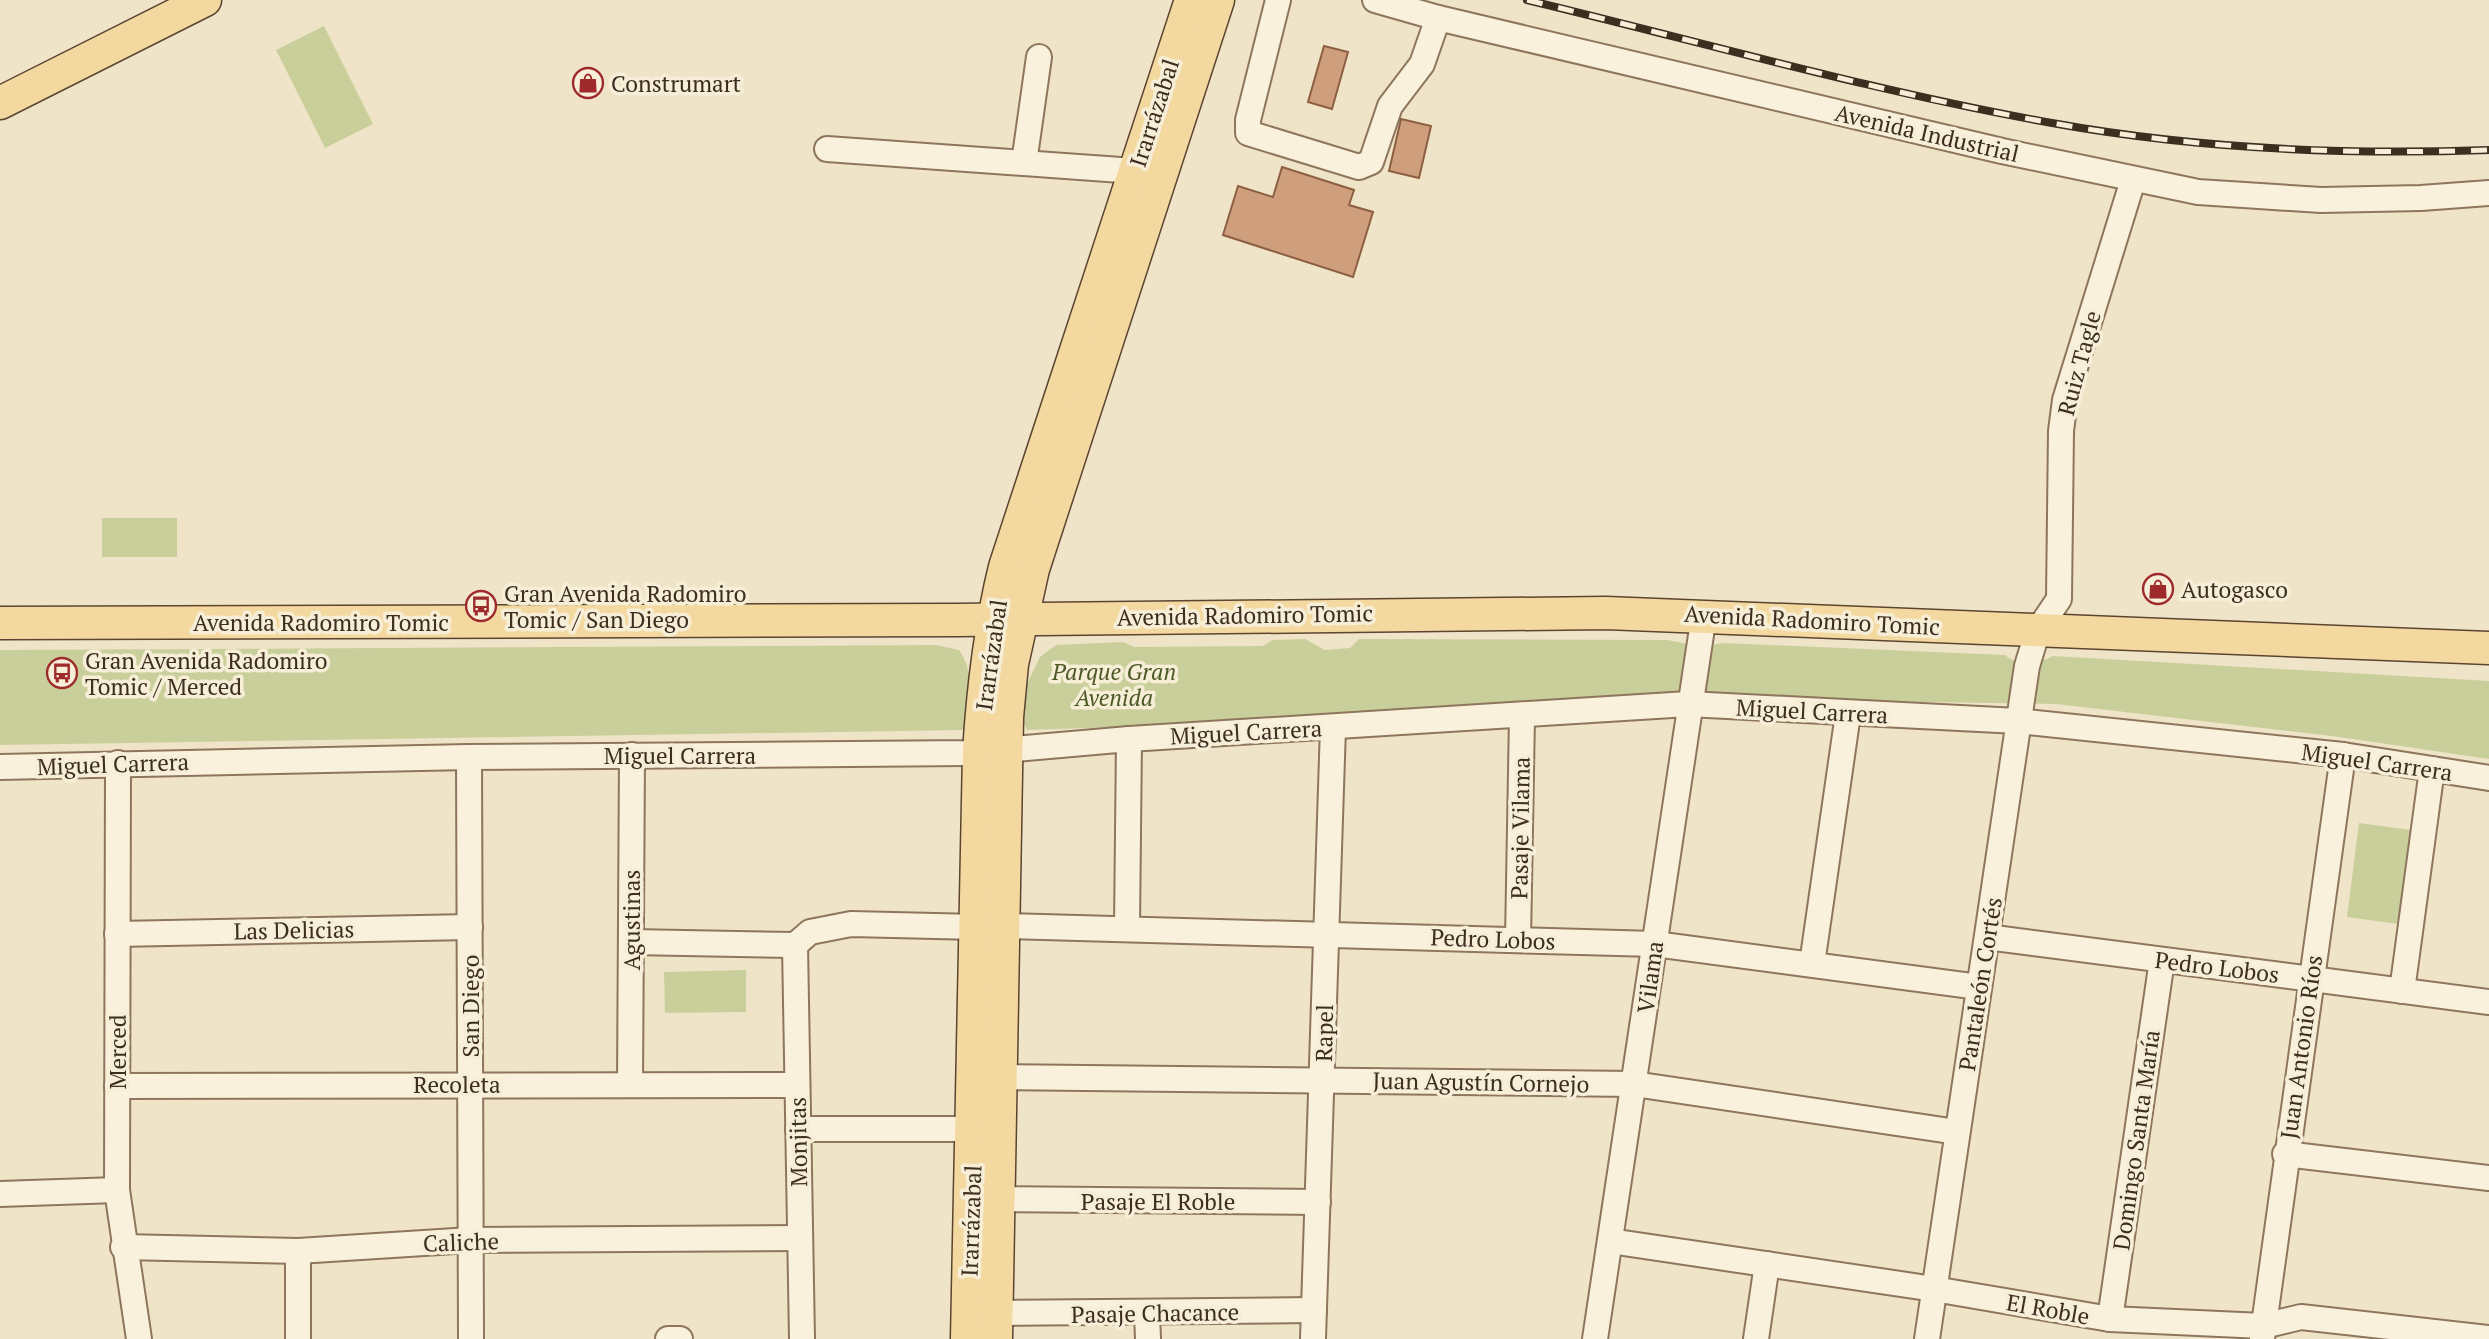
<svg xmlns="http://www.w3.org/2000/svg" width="2489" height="1339" font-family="'PT Serif',serif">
  <rect width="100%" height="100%" fill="#f0e4c8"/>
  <g fill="#c9cf9b">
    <polygon points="324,26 373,124 325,148 276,50"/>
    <rect x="102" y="518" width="75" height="39"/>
    <path d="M 1305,639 L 1325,650 L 1350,648 L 1359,639 L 1668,640 L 1702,647 L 1722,643 L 2005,655 C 2017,666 2039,664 2053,656 L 2489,681 L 2489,759 L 2332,736 L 2056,704 L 1688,698 L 1332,720 L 1027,730 L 1020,716 L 1025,688 L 1040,657 L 1056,645 L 1124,642 L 1134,647 L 1263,646 L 1272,640 Z"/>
    <path d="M 936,645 L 959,650 C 977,676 968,701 963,730 L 0,745 L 0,650 Z"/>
    <polygon points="2359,823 2411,830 2398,924 2347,917"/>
    <polygon points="746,970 746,1012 665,1013 664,972"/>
  </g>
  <g fill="#cf9f7d" stroke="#8d5f41" stroke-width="2">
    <polygon points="1324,46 1348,52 1332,109 1308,102"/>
    <polygon points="1401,119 1431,126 1419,178 1389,171"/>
    <polygon points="1282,167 1354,190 1349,205 1373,212 1353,277 1223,235 1238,186 1273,197"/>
  </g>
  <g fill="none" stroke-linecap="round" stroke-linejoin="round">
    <g stroke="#8d765c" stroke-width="28">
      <g id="minor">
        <polyline points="1278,0 1248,120 1248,133 1359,167 1371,162 1390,106 1422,64 1438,18"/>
        <polyline points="1375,0 1438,18 2002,151 2198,192 2321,200 2421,198 2489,193"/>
        <polyline points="827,149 1135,171"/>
        <polyline points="1024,163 1039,57"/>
        <polyline points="469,757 471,1339"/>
        <polyline points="118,763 117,1190 139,1339"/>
        <polyline points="0,767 469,757 969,753 1129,739 1688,704 2018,721 2343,755 2489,778"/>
        <polyline points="1004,926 1655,944 1979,987"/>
        <polyline points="1127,927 1129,739"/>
        <polyline points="117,934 470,927"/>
        <polyline points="1987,937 2489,1002"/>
        <polyline points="1518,940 1522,716"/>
        <polyline points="631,942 795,945 810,932 851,924 977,927"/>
        <polyline points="795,945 802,1339"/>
        <polyline points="1812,964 1848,714"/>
        <polyline points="2402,991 2432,769"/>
        <polyline points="1001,1077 1634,1084 1957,1132"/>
        <polyline points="630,1085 632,755"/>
        <polyline points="117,1086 797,1085"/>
        <polyline points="798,1129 973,1129"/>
        <polyline points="2285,1154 2489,1178"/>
        <polyline points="0,1194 117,1190"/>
        <polyline points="998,1199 1318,1202"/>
        <polyline points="1610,1241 1934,1289 2110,1319 2263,1326 2301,1317 2489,1338"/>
        <polyline points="123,1247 298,1251 471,1240 800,1238"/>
        <polyline points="997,1313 1314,1310"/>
        <polyline points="1147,1314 1148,1339"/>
        <polyline points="2110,1319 2162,960"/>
        <polyline points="298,1339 298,1251"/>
        <polyline points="668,1339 680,1339"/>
        <polyline points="1313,1339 1333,727"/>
        <polyline points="1595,1339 1704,615"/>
        <polyline points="1756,1339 1767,1264"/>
        <polyline points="1927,1339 2027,666 2038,630 2059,599 2061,431 2065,400 2133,180"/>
        <polyline points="2262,1339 2343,755"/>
      </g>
    </g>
    <g stroke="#5b4430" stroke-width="35">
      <g id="major">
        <polyline points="0,103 205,0"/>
        <polyline points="0,623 958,620 1606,613 2489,648"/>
        <path d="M 967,1339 L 979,752 C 983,689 990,628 1005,567 L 1191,0"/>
        <polyline points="996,1339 1007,717 1012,664 1033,569 1218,0"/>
      </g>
    </g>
    <use href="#minor" stroke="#faf1dc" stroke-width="24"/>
    <use href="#major" stroke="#f3d9a0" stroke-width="32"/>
    <g stroke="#3d2e20" stroke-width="8">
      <path id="rail" d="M 1527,0 C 1702,42 1876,92 2052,123 C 2196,149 2343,155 2489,150"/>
    </g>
    <use href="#rail" stroke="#f7eed8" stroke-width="5" stroke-dasharray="16" stroke-linecap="butt"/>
  </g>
  <defs>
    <g id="shop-ring" transform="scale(1.575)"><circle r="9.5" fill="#f7eed8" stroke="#9e2a2b" stroke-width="1.5"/><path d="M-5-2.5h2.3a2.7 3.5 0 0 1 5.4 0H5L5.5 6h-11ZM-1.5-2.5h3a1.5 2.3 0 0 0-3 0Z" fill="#9e2a2b"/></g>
    <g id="bus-ring" transform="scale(1.575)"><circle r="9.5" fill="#f7eed8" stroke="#9e2a2b" stroke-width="1.5"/><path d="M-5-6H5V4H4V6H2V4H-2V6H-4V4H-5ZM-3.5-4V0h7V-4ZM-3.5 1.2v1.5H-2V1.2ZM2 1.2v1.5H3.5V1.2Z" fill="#9e2a2b"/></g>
  </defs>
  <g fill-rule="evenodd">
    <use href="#shop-ring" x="588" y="83"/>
    <use href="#shop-ring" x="2158" y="589"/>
    <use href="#bus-ring" x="481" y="606"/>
    <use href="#bus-ring" x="62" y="673"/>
  </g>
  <g text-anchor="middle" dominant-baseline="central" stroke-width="7" stroke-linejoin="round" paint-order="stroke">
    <g font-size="23" fill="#3d2e20" stroke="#f7eed8" text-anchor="start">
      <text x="611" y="83">Construmart</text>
      <text x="2181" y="589">Autogasco</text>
      <text x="504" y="593">Gran Avenida Radomiro<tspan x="504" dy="26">Tomic / San Diego</tspan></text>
      <text x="85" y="660">Gran Avenida Radomiro<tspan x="85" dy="26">Tomic / Merced</tspan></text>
    </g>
    <g font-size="23" fill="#3d2e20" stroke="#f7eed8">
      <text transform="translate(1154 113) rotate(-72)">Irarrázabal</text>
      <text transform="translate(1927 133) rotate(13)">Avenida Industrial</text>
      <text transform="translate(2079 363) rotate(-75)">Ruiz Tagle</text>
      <text transform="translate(1245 615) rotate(-1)">Avenida Radomiro Tomic</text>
      <text transform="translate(1812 620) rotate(3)">Avenida Radomiro Tomic</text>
      <text x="321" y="622">Avenida Radomiro Tomic</text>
      <text transform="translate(991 655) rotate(-82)">Irarrázabal</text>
      <text transform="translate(1812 711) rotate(3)">Miguel Carrera</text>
      <text transform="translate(1246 732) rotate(-3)">Miguel Carrera</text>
      <text x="680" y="755">Miguel Carrera</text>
      <text transform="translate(2377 762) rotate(8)">Miguel Carrera</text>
      <text transform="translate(113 764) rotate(-2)">Miguel Carrera</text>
      <text transform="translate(1520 828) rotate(-89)">Pasaje Vilama</text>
      <text transform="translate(631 920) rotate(-90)">Agustinas</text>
      <text transform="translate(294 930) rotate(-1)">Las Delicias</text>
      <text transform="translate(1493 939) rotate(2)">Pedro Lobos</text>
      <text transform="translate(2217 967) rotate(7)">Pedro Lobos</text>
      <text transform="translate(1650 977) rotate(-82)">Vilama</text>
      <text transform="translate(1980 984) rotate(-81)">Pantaleón Cortés</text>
      <text transform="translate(470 1006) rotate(-90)">San Diego</text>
      <text transform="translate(1324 1033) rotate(-89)">Rapel</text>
      <text transform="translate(2301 1047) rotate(-82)">Juan Antonio Ríos</text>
      <text transform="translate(117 1052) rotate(-90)">Merced</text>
      <text transform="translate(1481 1082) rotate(1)">Juan Agustín Cornejo</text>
      <text x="457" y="1084">Recoleta</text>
      <text transform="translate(2136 1140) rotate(-82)">Domingo Santa María</text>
      <text transform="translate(798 1142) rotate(-91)">Monjitas</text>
      <text x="1158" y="1201">Pasaje El Roble</text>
      <text transform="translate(971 1221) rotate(-88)">Irarrázabal</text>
      <text transform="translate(461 1242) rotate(-2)">Caliche</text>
      <text transform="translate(2048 1309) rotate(10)">El Roble</text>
      <text transform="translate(1155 1313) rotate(-1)">Pasaje Chacance</text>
    </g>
    <g font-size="23" font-style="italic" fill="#4d5a26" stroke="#f7eed8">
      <text x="1114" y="671">Parque Gran<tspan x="1114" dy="26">Avenida</tspan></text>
    </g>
  </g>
</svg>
